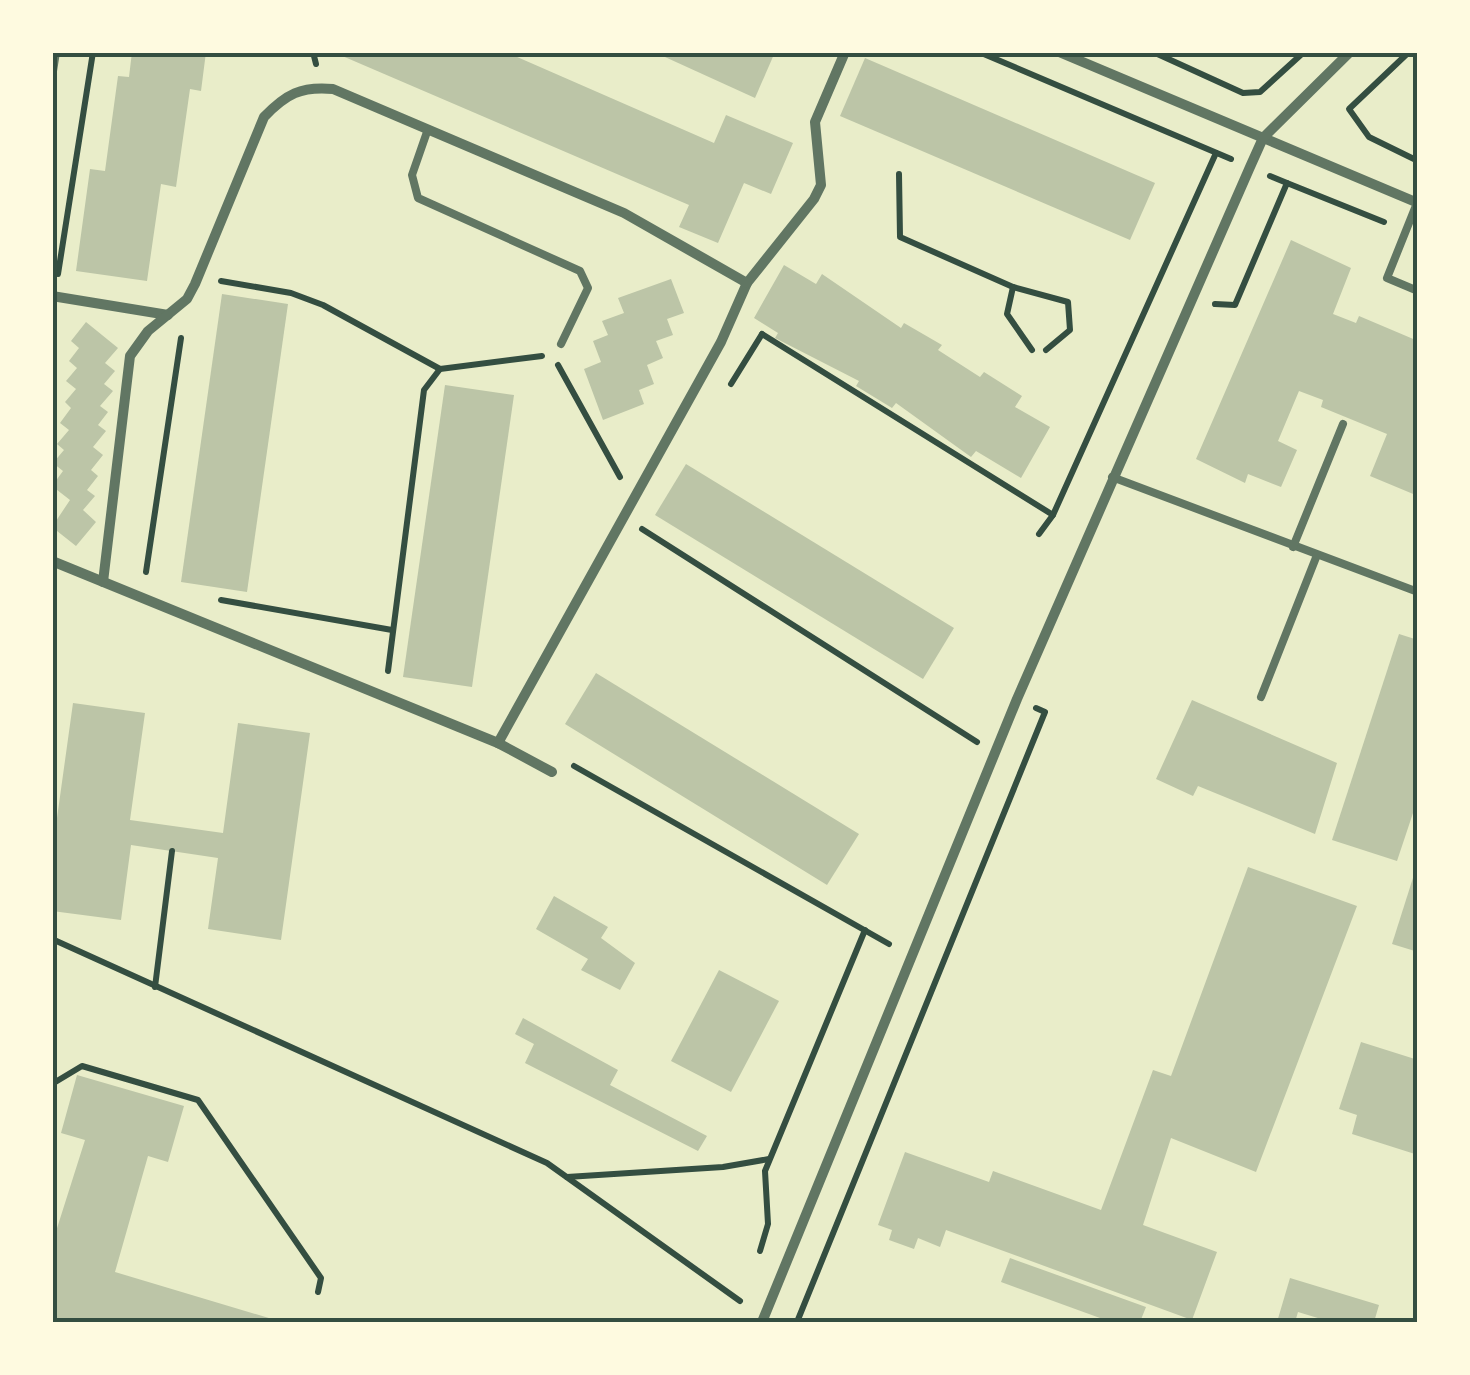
<svg xmlns="http://www.w3.org/2000/svg" width="1470" height="1375" font-family="Bitter,serif">
  <rect width="100%" height="100%" fill="#e9edc9"/>
  <g fill="#bcc5a7">
    <polygon points="132,52 206,52 201,91 190,89 176,187 161,184 147,281 76,271 90,169 105,171 118,76 129,77"/>
    <polygon points="333,52 506,52 714,143 726,115 793,143 771,194 744,183 718,243 679,227 689,205"/>
    <polygon points="654,52 775,52 755,98"/>
    <polygon points="865,58 1155,183 1130,240 840,116"/>
    <polygon points="1291,240 1351,268 1333,314 1356,323 1359,316 1418,341 1418,496 1370,476 1387,434 1321,407 1323,400 1299,391 1278,441 1297,450 1281,487 1248,474 1245,483 1196,459"/>
    <polygon points="784,265 816,284 822,274 901,328 904,323 942,345 938,350 980,377 984,372 1022,396 1015,407 1050,427 1021,478 976,451 971,457 896,403 892,408 856,386 859,381 775,338 778,333 754,318"/>
    <polygon points="671,279 684,313 667,319 673,335 656,341 663,358 647,365 654,384 639,390 644,404 603,420 584,369 601,362 593,341 608,335 602,321 624,313 618,298"/>
    <polygon points="222,294 288,304 247,592 181,582"/>
    <polygon points="86,322 118,348 105,363 115,371 104,384 113,391 100,406 108,412 98,425 106,431 93,447 103,455 91,470 98,476 87,490 95,496 83,510 96,522 76,546 52,527 70,500 52,486 63,471 53,463 64,450 57,444 69,430 60,423 71,408 65,402 76,389 66,381 77,368 69,361 79,348 71,341"/>
    <polygon points="445,385 514,395 472,687 403,677"/>
    <polygon points="686,464 954,628 923,679 655,515"/>
    <polygon points="1399,634 1418,640 1418,798 1397,861 1332,840"/>
    <polygon points="596,673 859,834 827,885 565,724"/>
    <polygon points="1192,700 1337,763 1315,834 1198,786 1193,796 1156,779"/>
    <polygon points="73,703 145,713 130,820 223,833 238,723 310,733 281,940 208,929 218,858 131,845 121,920 52,911 52,854"/>
    <polygon points="1418,862 1418,952 1392,944"/>
    <polygon points="1248,867 1357,906 1256,1172 1171,1138 1143,1225 1217,1252 1192,1320 946,1230 940,1247 918,1238 914,1249 889,1240 892,1230 878,1225 905,1152 989,1182 993,1171 1101,1210 1153,1070 1171,1076"/>
    <polygon points="554,896 608,927 601,938 635,963 620,990 581,970 588,959 536,929"/>
    <polygon points="719,970 779,1001 731,1092 671,1061"/>
    <polygon points="523,1018 618,1070 610,1085 707,1136 698,1151 525,1063 534,1044 515,1034"/>
    <polygon points="1361,1042 1418,1060 1418,1155 1352,1134 1357,1115 1339,1109"/>
    <polygon points="77,1075 184,1106 168,1162 148,1156 115,1272 282,1322 52,1322 52,1244 85,1140 61,1133"/>
    <polygon points="1010,1258 1146,1307 1140,1322 1111,1322 1001,1282"/>
    <polygon points="1290,1278 1379,1305 1374,1322 1331,1322 1298,1312 1295,1322 1277,1322"/>
  </g>
  <g fill="none" stroke-linecap="round" stroke-linejoin="round">
    <g stroke="#344e41" stroke-width="6">
      <polyline points="313,52 316,64"/>
      <polyline points="979,52 1231,159"/>
      <polyline points="1153,52 1243,93 1260,92 1304,52"/>
      <polyline points="1409,52 1349,109 1369,137 1418,161"/>
      <polyline points="899,174 900,237 1013,287 1068,302 1070,330 1046,350"/>
      <polyline points="1270,176 1287,183"/>
      <polyline points="58,274 93,52"/>
      <polyline points="221,281 291,293 323,305 440,369"/>
      <polyline points="1013,287 1007,314 1032,350"/>
      <polyline points="1215,304 1235,305 1287,183 1384,222"/>
      <polyline points="762,334 1053,515"/>
      <polyline points="558,365 620,477"/>
      <polyline points="731,384 762,334"/>
      <polyline points="642,529 977,742"/>
      <polyline points="1039,534 1053,515 1216,153"/>
      <polyline points="146,572 181,338"/>
      <polyline points="221,600 392,630"/>
      <polyline points="388,671 424,390 440,369 542,356"/>
      <polyline points="574,766 889,944"/>
      <polyline points="52,939 547,1163 740,1301"/>
      <polyline points="155,987 172,851"/>
      <polyline points="52,1084 82,1066 198,1100 321,1278 318,1292"/>
      <polyline points="567,1177 723,1167 769,1159"/>
      <polyline points="760,1251 768,1224 765,1171 865,930"/>
      <polyline points="797,1322 1045,712 1036,708"/>
    </g>
    <g stroke="#617663" stroke-width="8">
      <polyline points="428,129 412,175 418,198 580,271 588,288 561,344"/>
      <polyline points="1417,203 1387,278 1418,291"/>
      <polyline points="1112,477 1418,592"/>
      <polyline points="1293,547 1343,424"/>
      <polyline points="1261,697 1317,555"/>
    </g>
    <g stroke="#617663" stroke-width="10">
      <polyline points="1059,52 1418,203"/>
      <polyline points="52,71 55,52"/>
      <polyline points="52,296 168,315"/>
      <polyline points="52,561 498,743 721,342 747,283 814,199 821,185 815,122 845,52"/>
      <path d="M 103,582 L 130,356 L 148,331 L 187,299 L 195,284 L 264,117 C 286,94 301,86 333,89 L 624,213 L 747,283"/>
      <polyline points="498,743 552,772"/>
      <polyline points="762,1322 1017,699 1250,167 1263,138 1350,52"/>
    </g>
  </g>
  <rect width="1470" height="1375" fill="none" stroke="#fefae0" stroke-width="110"/>
  <rect x="55" y="55" width="1360" height="1265" fill="none" stroke="#344e41" stroke-width="4"/>
</svg>
